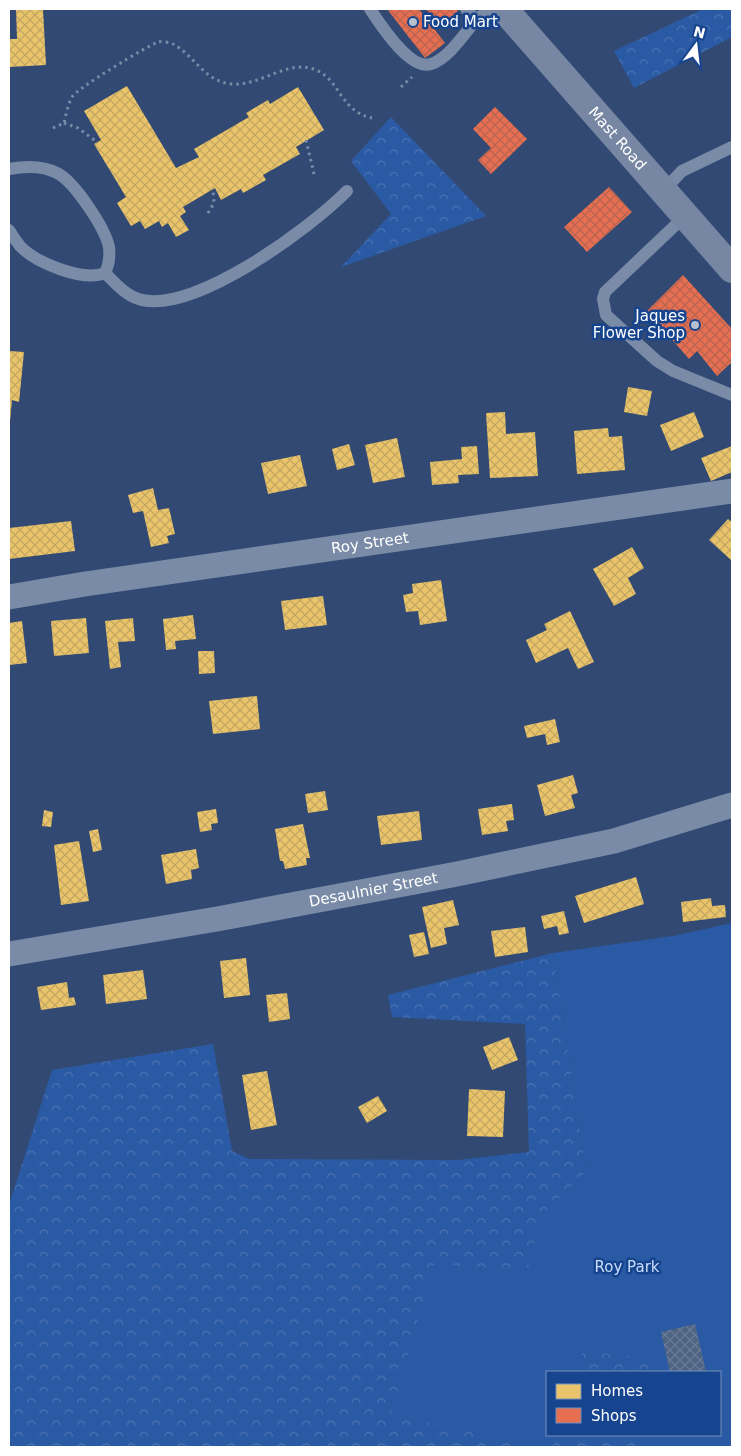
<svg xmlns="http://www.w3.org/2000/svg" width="741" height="1456" font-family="'DejaVu Sans',sans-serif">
  <defs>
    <pattern id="forest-crowns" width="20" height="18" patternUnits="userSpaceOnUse" patternTransform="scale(1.25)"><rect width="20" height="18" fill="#2b5aa5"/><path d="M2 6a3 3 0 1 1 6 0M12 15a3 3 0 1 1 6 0" fill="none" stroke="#4b73b2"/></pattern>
    <pattern id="homes-cross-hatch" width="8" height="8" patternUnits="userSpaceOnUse" patternTransform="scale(1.25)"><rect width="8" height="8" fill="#e9c46a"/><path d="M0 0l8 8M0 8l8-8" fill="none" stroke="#c2a662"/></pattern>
    <pattern id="shops-cross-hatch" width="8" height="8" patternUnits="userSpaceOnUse" patternTransform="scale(1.25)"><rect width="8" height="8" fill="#e76f51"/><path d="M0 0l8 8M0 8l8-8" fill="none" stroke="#b86450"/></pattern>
    <pattern id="building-cross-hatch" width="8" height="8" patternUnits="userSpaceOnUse" patternTransform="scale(1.25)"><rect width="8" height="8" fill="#4f6383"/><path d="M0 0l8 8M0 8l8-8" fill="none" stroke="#697a96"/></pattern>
  </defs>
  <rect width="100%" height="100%" fill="#324a73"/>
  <path fill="#2b5aa5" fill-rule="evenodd" d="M 732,923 L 732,1447 L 357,1447 L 458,1160 L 586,1171 L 553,953 L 673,936 ZM 547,1372 L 720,1372 L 720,1435 L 547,1435 Z"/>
  <g fill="url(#forest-crowns)">
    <polygon points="703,9 732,9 732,37 634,88 614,51"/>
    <polygon points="391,117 486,216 341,267 391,214 351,161"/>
    <polygon points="553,953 586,1171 542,1215 527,1271 434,1264 391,1413 532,1447 9,1447 9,1205 52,1070 213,1044 232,1151 249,1159 458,1160 529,1152 525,1024 392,1017 388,995"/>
    <polygon points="583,1351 648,1358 648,1372 576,1372"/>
    <polygon points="558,1435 647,1435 647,1447 552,1447"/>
  </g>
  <g fill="url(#homes-cross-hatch)">
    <polygon points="16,9 43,9 46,65 9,67 9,39 17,39"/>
    <polygon points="127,86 176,168 199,157 194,149 249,117 246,113 268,100 270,104 298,87 324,130 296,147 300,154 263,175 266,180 243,193 241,189 221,200 215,188 183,207 186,212 180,216 189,230 176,237 168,223 162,227 159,221 145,229 140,221 131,226 117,203 126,197 94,144 101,140 84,111"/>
    <polygon points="9,351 24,352 19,402 12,400 10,421"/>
    <polygon points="628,387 652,391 647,416 624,412"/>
    <polygon points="505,412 506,434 535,432 538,476 490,478 486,413"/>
    <polygon points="694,412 704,437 671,451 660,425"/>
    <polygon points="608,428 609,437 622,436 625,470 577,474 574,431"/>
    <polygon points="397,438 405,477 373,483 365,445"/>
    <polygon points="349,444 355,465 337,470 332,449"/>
    <polygon points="477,446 479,474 458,475 459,483 432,485 430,462 462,459 461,447"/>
    <polygon points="732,446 732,472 711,481 701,458"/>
    <polygon points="300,455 307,486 268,494 261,463"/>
    <polygon points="153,488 158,510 169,508 175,534 167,536 169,543 151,547 143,511 133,513 128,495"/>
    <polygon points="728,519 732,522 732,561 709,540"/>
    <polygon points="71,521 75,551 9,559 9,528"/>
    <polygon points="632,547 644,568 628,578 636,594 614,606 593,569"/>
    <polygon points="441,580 447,621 420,625 418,611 406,612 403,595 413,593 412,584"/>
    <polygon points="323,596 327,625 285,630 281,601"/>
    <polygon points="570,611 594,662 578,669 568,648 536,663 526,640 547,630 544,624"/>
    <polygon points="193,615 196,639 175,641 176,649 166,650 163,619"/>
    <polygon points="86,618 89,653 54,656 51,621"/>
    <polygon points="133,618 135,641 118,642 121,667 110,669 105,621"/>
    <polygon points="22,621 27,663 9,665 9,623"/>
    <polygon points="198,651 214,651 215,673 199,674"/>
    <polygon points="257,696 260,729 213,734 209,701"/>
    <polygon points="555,719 560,742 547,745 545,734 527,738 524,726"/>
    <polygon points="573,775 578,793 571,795 575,808 545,816 537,785"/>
    <polygon points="325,791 328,810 308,813 305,794"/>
    <polygon points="512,804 514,820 506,821 508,831 482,835 478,809"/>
    <polygon points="216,809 218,823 211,824 212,830 200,832 197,812"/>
    <polygon points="44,810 53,812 51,827 42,826"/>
    <polygon points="419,811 422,840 381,845 377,816"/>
    <polygon points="303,824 310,858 306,858 307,865 285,869 283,861 280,861 275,829"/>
    <polygon points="98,829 102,850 93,852 89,831"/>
    <polygon points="79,841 89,901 61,905 54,845"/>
    <polygon points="196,849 199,868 191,870 192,879 166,884 161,855"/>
    <polygon points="636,877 644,904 584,923 575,896"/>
    <polygon points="711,898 712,906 725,905 726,917 683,922 681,902"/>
    <polygon points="453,900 459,925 444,928 447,944 431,948 422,907"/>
    <polygon points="564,911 569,933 559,935 557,926 544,929 541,916"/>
    <polygon points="525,927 528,952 495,957 491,931"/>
    <polygon points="424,932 429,954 414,957 409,935"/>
    <polygon points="246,958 250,995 224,998 220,961"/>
    <polygon points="143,970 147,999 106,1004 103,975"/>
    <polygon points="67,982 69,998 74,997 76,1005 41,1010 37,987"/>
    <polygon points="287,993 290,1019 269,1022 266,995"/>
    <polygon points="509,1037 518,1060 492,1070 483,1047"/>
    <polygon points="267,1071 277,1125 251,1130 242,1075"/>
    <polygon points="469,1089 505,1091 503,1137 467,1136"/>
    <polygon points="378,1096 387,1111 367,1123 358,1107"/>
  </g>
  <g fill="url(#shops-cross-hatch)">
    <polygon points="387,9 419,9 445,43 425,58"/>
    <polygon points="426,9 456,9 458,11 440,26"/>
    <polygon points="495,107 527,139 491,174 478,160 491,148 473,129"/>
    <polygon points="609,187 632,212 587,252 564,227"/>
    <polygon points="683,275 732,329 732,362 717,376 697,351 689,359 647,311"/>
  </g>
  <polygon fill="url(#building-cross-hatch)" points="695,1324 706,1372 670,1372 661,1332"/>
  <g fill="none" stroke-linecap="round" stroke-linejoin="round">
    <g stroke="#798ba7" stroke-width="3" stroke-dasharray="2.5 4" stroke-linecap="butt">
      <polyline points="401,87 412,77"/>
      <polyline points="64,123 78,128 97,142"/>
      <path d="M 53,128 L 64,123 C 66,115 68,104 72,97 C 76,89 147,46 158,42 C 162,41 169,42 173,44 C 195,56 204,81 231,84 C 260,87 288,58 316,70 C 341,81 340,111 372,118"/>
      <polyline points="306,140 315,178"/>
      <polyline points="208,213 214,203 213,189"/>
    </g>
    <g stroke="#798ba7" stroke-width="12">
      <path d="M 370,9 C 380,24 410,71 431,64 C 449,58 464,34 476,20"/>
      <polyline points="466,9 476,20 489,9"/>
      <path d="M 9,169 C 25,166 42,165 57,173 C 74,181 105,228 109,247 C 110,256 109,265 105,273 C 83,282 36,263 20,246 C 16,241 12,235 9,230"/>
      <polyline points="663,191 682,171 732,147"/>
      <polyline points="685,216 605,292 603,299 606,315 657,361 673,371 732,395"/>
      <path d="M 105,273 C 116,284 127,297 142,300 C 197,312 309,229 347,191"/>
    </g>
    <g stroke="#798ba7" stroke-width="25">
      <path id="s1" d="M 9,597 L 85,584 L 732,491"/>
      <path id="s2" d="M 9,954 L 217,919 L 457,874 L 614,841 L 732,805"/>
    </g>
    <path stroke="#7686a3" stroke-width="28" id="s3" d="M 504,9 L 732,269"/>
  </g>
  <g fill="#b7c0ce" stroke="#17448e" stroke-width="2">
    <circle cx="413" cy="22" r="5"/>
    <circle cx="695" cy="325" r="5"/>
  </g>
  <g text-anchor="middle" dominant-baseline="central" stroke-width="5" stroke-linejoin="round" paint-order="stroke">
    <g font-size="15" fill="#fff" stroke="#17448e" text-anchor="start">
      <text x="423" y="22">Food Mart</text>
      <text x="685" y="316" text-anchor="end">Jaques<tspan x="685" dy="17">Flower Shop</tspan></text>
    </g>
    <g font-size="15" fill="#fff" stroke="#17448e">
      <text stroke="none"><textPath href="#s3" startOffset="172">Mast Road</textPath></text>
      <text stroke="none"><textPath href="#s1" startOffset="365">Roy Street</textPath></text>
      <text stroke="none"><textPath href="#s2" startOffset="370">Desaulnier Street</textPath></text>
    </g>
    <g font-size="15" fill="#caddfb" stroke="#17448e">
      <text x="627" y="1267">Roy Park</text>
    </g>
  </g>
  <rect width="741" height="1456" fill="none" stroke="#ffffff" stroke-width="20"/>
  <rect x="546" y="1371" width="175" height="65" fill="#17448e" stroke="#748fbb"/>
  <rect x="556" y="1384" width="25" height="15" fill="#e9c46a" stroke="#748fbb"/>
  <text x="591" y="1396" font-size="15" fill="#ffffff">Homes</text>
  <rect x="556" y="1408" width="25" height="15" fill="#e76f51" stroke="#748fbb"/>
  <text x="591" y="1421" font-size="15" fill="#ffffff">Shops</text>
  <g transform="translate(696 45) rotate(15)" stroke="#17448e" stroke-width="4" paint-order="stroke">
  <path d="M0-4L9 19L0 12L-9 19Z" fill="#ffffff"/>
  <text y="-8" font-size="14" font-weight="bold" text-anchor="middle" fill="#ffffff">N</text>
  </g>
</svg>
